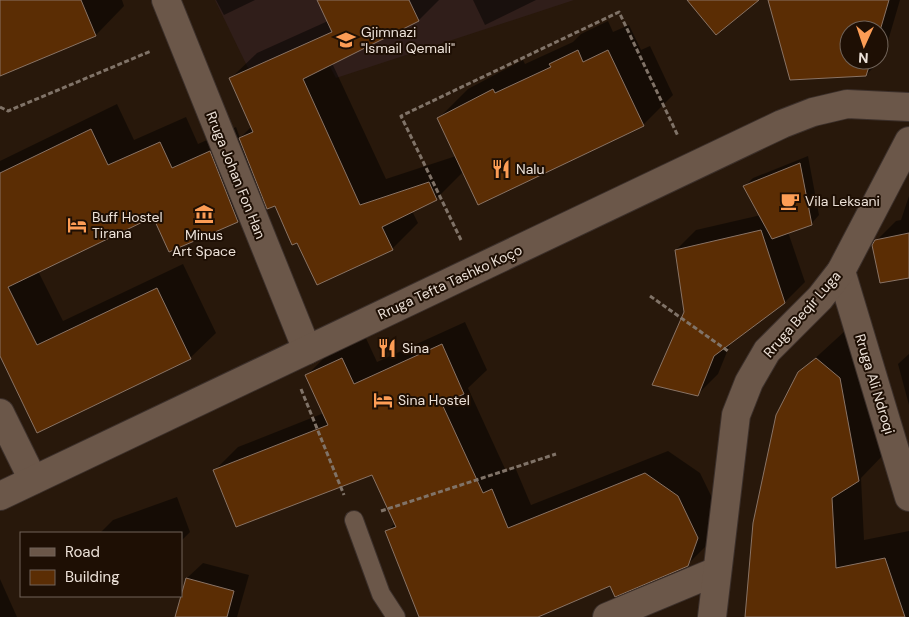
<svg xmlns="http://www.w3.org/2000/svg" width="909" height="617" font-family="'DM Sans',sans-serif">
  <rect width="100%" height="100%" fill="#28180b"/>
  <polygon fill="#301e1a" points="215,0 574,0 336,78 316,41 249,70"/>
  <g fill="#0007" fill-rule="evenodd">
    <polygon points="0,0 122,0 124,6 96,35 0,75"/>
    <polygon points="216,0 255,0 224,15"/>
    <polygon points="318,0 439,0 419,20 332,63 386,179 456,156 438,119 468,89 523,60 525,64 573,42 581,34 608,21 613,32 629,25 641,50 650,46 673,95 643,125 463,172 436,199 412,211 418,223 392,249 298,241 276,204 263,196 238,221 169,250 154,215 38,271 63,321 183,264 216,333 190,358 0,354 0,161 117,104 134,140 186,117 198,144 236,127 240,138 252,126 231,78 257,53 328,21"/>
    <polygon points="473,0 536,0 485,25"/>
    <path d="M 769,0 L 900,0 L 883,58 L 866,75 ZM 849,30 L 879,30 L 879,60 L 849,60 Z"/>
    <polygon points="808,156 819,215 811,224 788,232 805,282 785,302 731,342 718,374 698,394 676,250 696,230 761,215 745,186 753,178"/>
    <polygon points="909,196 909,277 876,241 896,221 901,220"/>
    <polygon points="465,322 487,370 468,388 506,471 515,467 531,505 668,451 700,473 720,514 710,542 687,565 610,584 535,617 421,617 387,532 395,523 373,473 215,470 238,447 324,413 307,375 330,352 365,336 377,362"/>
    <polygon points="846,330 887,451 861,478 864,540 909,531 909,617 746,617 799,373"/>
    <polygon points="909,354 909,405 898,364"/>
    <polygon points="177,497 190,532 181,541 181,533 100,533 113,520"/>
    <polygon points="203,563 249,575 237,617 177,617 187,578"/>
    <polygon points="0,579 17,617 0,617"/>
  </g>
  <g fill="#5b2d04" stroke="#897365">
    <polygon points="0,0 81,0 96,36 0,76"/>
    <polygon points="317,0 409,0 419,21 303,79 360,205 429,182 437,200 382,227 393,250 317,285 297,243 292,245 275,206 267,209 239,138 253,132 229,78 332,32"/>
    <polygon points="687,0 759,0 716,35"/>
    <polygon points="768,0 889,0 879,34 879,30 849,30 849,60 871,60 866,76 790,80"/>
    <polygon points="578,50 583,62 608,50 644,126 478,205 437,118 493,89 495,93 551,67 549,64"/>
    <polygon points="91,129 108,165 160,142 172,168 210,151 238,222 169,252 153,217 8,287 37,345 157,288 191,359 37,433 0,356 0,173"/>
    <polygon points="800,163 812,225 772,239 743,186"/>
    <polygon points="761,230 785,303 714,356 698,396 652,385 684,312 675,250"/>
    <polygon points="909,233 909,278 880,283 872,245 875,240"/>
    <polygon points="442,344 464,394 442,404 483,493 492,489 508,528 645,473 678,496 698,538 688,566 615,597 610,586 538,617 419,617 385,531 396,527 372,475 236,527 213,470 328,425 305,375 342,358 354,384"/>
    <polygon points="816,358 840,378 859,481 832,498 836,568 885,558 905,617 745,617 753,523 776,415 798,372"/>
    <polygon points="186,578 234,591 227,617 175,617"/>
  </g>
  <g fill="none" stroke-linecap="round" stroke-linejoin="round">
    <g stroke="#3c302b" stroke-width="20">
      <polyline id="service" points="354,520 381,594 396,617"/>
    </g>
    <g stroke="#3c302b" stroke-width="30">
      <g id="minor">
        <polyline points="166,0 307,350"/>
        <polyline points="841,271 909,497"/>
        <polyline points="0,413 33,480"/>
        <polyline points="0,496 782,124 813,112 847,104 909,107"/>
        <polyline points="607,617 717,571"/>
        <polyline points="712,617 736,415 749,382 767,351 820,298 841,271 909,141"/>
      </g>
    </g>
    <g stroke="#807368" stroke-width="3" stroke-dasharray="5 2.5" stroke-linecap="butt">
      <polyline points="0,107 8,111 151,51"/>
      <polyline points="461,240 401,116 619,12 678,136"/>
      <polyline points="650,296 728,351"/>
      <polyline points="301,389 344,495"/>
      <polyline points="381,511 556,454"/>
    </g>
    <use href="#service" stroke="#6b5749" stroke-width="18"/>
    <use href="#minor" stroke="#6b5749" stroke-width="28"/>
  </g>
  <defs>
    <g id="school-bare" transform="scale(1.5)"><path d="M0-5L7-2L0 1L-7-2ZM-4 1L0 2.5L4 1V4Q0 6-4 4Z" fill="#fd9d55" stroke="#1e0f04" stroke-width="2.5" paint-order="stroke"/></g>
    <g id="restaurant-bare" transform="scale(1.5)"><path d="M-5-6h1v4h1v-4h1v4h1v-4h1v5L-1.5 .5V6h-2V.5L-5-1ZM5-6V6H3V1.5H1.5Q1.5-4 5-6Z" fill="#fd9d55" stroke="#1e0f04" stroke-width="2.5" paint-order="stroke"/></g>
    <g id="cafe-bare" transform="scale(1.5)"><path d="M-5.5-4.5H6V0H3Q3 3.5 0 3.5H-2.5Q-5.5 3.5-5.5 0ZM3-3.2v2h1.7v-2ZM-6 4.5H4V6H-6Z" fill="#fd9d55" stroke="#1e0f04" stroke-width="2.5" paint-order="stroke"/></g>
    <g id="museum-bare" transform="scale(1.5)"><path d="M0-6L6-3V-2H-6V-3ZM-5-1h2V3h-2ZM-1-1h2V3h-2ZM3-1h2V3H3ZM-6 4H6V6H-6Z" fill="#fd9d55" stroke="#1e0f04" stroke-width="2.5" paint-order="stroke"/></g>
    <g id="hotel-bare" transform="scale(1.5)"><path d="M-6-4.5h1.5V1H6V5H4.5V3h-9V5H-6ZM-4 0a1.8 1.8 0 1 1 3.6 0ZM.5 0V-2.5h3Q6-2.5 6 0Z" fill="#fd9d55" stroke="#1e0f04" stroke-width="2.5" paint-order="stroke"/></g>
  </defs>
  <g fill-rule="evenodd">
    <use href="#school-bare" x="346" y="40"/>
    <use href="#restaurant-bare" x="501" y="169"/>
    <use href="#cafe-bare" x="790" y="201"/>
    <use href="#museum-bare" x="204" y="214"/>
    <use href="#hotel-bare" x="77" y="225"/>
    <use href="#restaurant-bare" x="387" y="348"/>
    <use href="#hotel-bare" x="383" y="400"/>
  </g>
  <g text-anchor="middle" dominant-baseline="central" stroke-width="4" stroke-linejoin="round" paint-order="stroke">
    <g font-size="14" fill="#ece1d8" stroke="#1e0f04" text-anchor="start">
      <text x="361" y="32">Gjimnazi<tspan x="361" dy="16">"Ismail Qemali"</tspan></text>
      <text x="516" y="169">Nalu</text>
      <text x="805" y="201">Vila Leksani</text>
      <text x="92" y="217">Buff Hostel<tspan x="92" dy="16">Tirana</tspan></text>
      <text x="204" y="235" text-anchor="middle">Minus<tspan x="204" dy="16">Art Space</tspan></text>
      <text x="402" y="348">Sina</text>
      <text x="398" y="400">Sina Hostel</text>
    </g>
    <g font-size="14" fill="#ece1d8" stroke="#1e0f04">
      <text transform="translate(236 175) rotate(68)">Rruga Johan Fon Han</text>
      <text transform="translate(450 282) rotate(-25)">Rruga Tefta Tashko Koço</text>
      <text transform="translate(802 314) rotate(-49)">Rruga Beqir Luga</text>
      <text transform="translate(875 384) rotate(73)">Rruga Ali Ndroqi</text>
    </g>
  </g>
  <rect x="20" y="532" width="162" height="65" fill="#1e0f04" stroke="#706359"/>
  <rect x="30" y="548" width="25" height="8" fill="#6b5749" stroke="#706359"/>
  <text x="65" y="557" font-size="15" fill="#ece1d8">Road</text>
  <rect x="30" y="570" width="25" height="15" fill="#5b2d04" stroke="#706359"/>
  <text x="65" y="582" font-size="15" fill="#ece1d8">Building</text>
  <g transform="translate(864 45) rotate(183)"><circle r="24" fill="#1e0f04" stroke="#706359"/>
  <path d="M0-4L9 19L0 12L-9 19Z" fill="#fd9d55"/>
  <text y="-8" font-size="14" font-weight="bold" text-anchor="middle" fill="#ece1d8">N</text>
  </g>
</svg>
